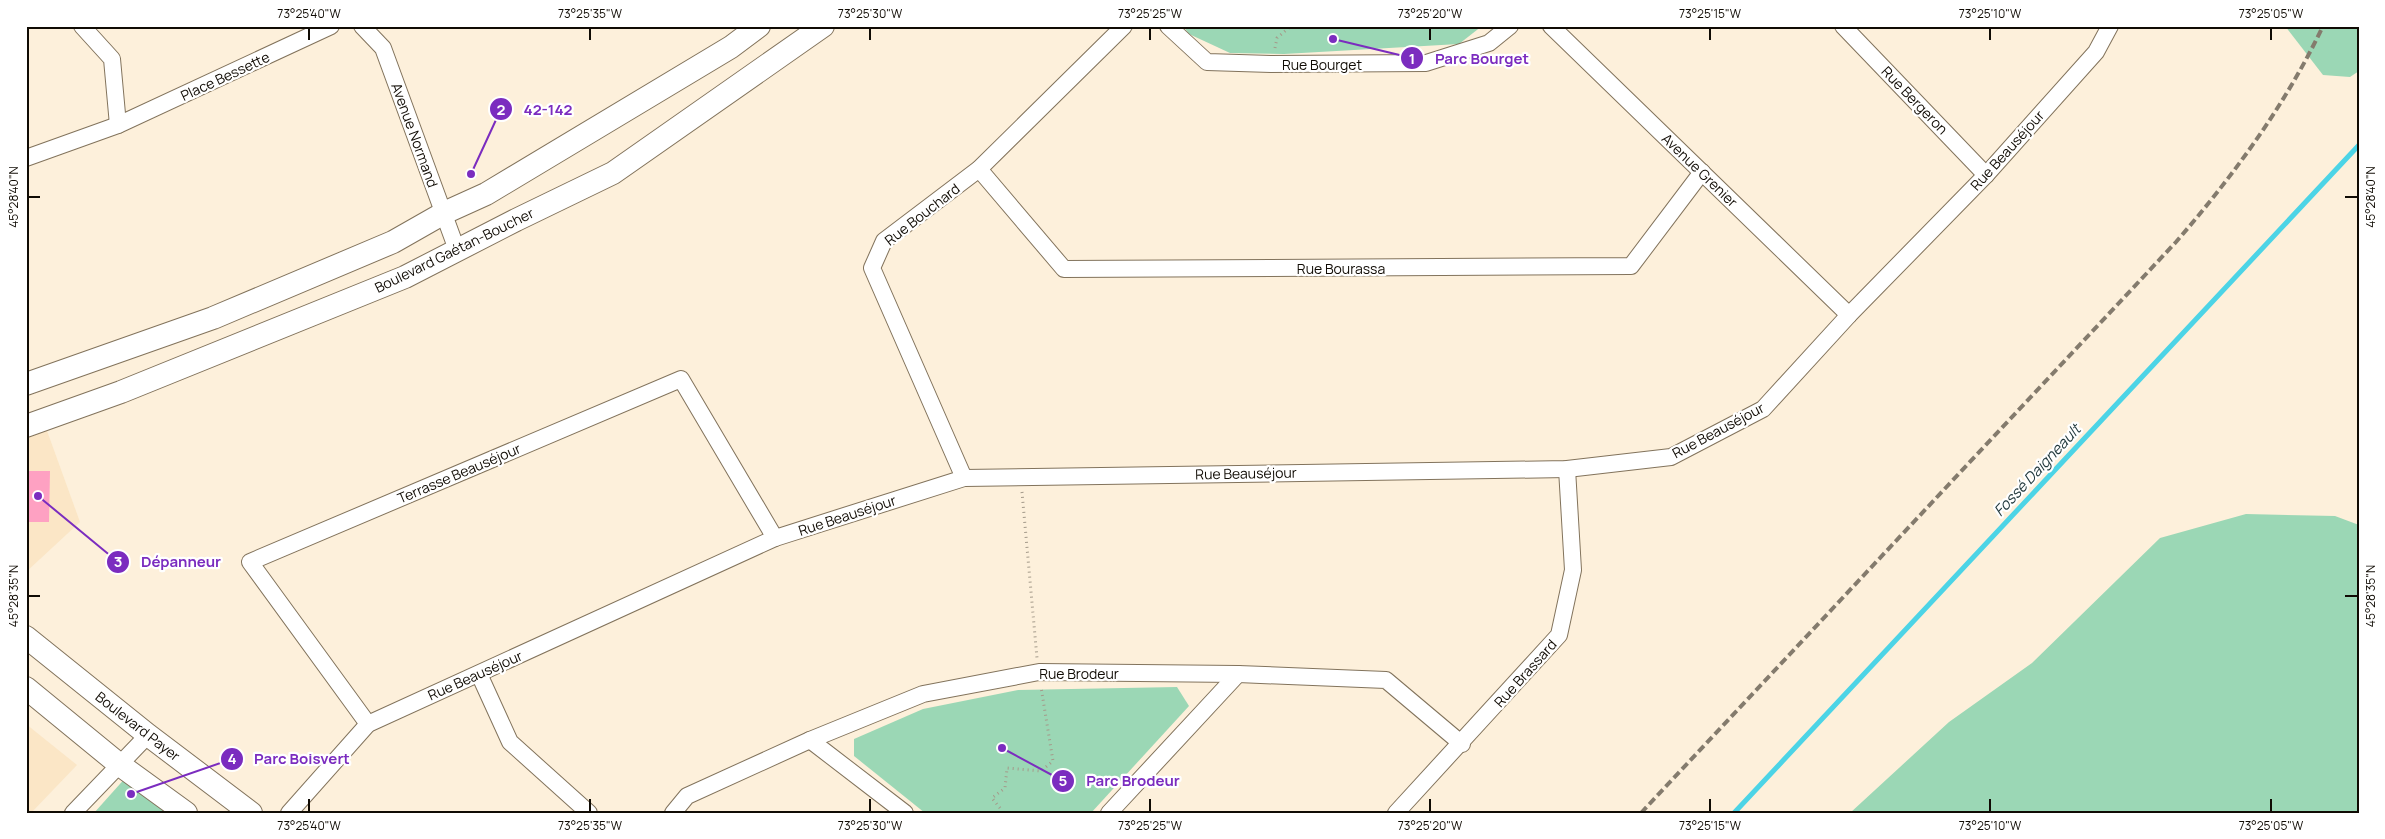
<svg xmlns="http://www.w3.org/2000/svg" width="2385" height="839" font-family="Manrope,sans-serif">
  <rect width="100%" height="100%" fill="#fdf0db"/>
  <g fill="#fbe6c6">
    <polygon points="46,428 80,522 26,572 26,435"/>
    <polygon points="26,724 77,765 31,813 26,813"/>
  </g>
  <g fill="#9bd7b5">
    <polygon points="1183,26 1482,26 1459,44 1284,54 1230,53 1189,34"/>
    <polygon points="2285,26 2359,26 2359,71 2350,77 2323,75"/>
    <polygon points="2246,514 2335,516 2359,525 2359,813 1850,813 1949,722 2032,663 2160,538"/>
    <polygon points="1177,687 1189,706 1091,813 925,813 854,756 854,739 923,709 1018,690"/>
    <polygon points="128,775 175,813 94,813"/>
  </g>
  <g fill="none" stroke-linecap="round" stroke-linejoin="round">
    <polyline stroke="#4cd4e6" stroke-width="5" points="1734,813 2359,145"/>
  </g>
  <polygon fill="#fea1c2" points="26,471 50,471 49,522 26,522"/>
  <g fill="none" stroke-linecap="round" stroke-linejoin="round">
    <g stroke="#82735c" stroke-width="18">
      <g id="street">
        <polyline points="82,26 112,59 118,125"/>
        <polyline points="362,26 383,48 457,250"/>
        <polyline points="1168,26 1207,62 1271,64 1426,63 1489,43 1510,26"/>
        <polyline points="1551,26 1849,315"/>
        <polyline points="1843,26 1986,175"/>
        <polyline points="26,158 118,125 331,26"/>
        <polyline points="979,169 1064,269 1631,266 1702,172"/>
        <polyline points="964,478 872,268 884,241 979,169 1124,26"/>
        <polyline points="479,674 510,742 589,813"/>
        <polyline points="368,724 250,562 681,379 775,538"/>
        <polyline points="810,740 905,813"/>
        <polyline points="73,813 148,735"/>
        <polyline points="289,813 368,724 775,538 964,478 1567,469 1671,457 1763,409 1849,315 1986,175 2096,52 2110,26"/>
        <polyline points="673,813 687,796 810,740 923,694 1039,672 1238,674 1386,680 1462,744"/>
        <polyline points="1109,813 1238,674"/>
        <polyline points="1396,813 1559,635 1573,570 1567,469"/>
      </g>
    </g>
    <g stroke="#82735c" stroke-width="24">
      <g id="secondary">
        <polyline points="26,384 213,318 393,242 444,213 486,194 731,47 759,26"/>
        <polyline points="26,426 121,392 405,277 516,220 613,173 823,26"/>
        <polyline points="26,637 148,735 251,813"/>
        <polyline points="26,688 120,765 186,813"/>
      </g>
    </g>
    <g stroke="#a49a8a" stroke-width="3" stroke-dasharray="1 4" stroke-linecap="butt">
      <polyline points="1275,48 1277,38 1291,26"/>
      <polyline points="1022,492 1037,658"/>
      <polyline points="1000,813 1000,808 992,798 1005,788 1007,768 1041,771 1053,761 1041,687"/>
    </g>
    <use href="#street" stroke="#fff" stroke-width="16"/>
    <use href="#secondary" stroke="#fff" stroke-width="22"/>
    <path stroke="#847b6d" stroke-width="4" stroke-dasharray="8 4" stroke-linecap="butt" d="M 1641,813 L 2176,242 C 2233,176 2285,106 2323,26"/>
  </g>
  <path fill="none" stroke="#100b04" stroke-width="2" d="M 309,28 L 309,40M 590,28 L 590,40M 870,28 L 870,40M 1150,28 L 1150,40M 1430,28 L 1430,40M 1710,28 L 1710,40M 1990,28 L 1990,40M 2271,28 L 2271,40M 28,197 L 40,197M 2345,197 L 2358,197M 28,596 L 40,596M 2345,596 L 2358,596M 309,799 L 309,812M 590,799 L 590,812M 870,799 L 870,812M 1150,799 L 1150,812M 1430,799 L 1430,812M 1710,799 L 1710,812M 1990,799 L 1990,812M 2271,799 L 2271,812"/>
  <g text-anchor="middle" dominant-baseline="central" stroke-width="4.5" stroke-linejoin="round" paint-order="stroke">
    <g font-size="14" fill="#100b04" stroke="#fff">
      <text x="1322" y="64">Rue Bourget</text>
      <text transform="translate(225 76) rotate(-25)">Place Bessette</text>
      <text transform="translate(1915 100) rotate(46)">Rue Bergeron</text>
      <text transform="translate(415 135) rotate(70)">Avenue Normand</text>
      <text transform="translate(2007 150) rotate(-48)">Rue Beauséjour</text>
      <text transform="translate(1700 170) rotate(44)">Avenue Grenier</text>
      <text transform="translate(922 214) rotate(-38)">Rue Bouchard</text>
      <text transform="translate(454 250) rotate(-26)">Boulevard Gaétan-Boucher</text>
      <text x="1341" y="268">Rue Bourassa</text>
      <text transform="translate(1718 430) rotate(-28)">Rue Beauséjour</text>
      <text transform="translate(459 473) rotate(-23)">Terrasse Beauséjour</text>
      <text transform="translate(1246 473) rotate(-1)">Rue Beauséjour</text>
      <text transform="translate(847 515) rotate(-18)">Rue Beauséjour</text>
      <text x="1079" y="673">Rue Brodeur</text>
      <text transform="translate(1525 673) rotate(-48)">Rue Brassard</text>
      <text transform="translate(475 675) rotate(-24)">Rue Beauséjour</text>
      <text transform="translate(138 726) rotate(38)">Boulevard Payer</text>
    </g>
    <g font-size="15" font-style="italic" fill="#233a3e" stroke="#fff">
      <text transform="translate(2037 470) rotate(-47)">Fossé Daigneault</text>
    </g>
  </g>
  <path fill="none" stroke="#7b2cbf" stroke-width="2" d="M1333 39L1412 58M471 174L501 109M38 496L118 562M131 794L232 759M1002 748L1063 781"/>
  <g fill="#7b2cbf" stroke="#fff" stroke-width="2">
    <circle cx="1333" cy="39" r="5"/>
    <circle cx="471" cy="174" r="5"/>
    <circle cx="38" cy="496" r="5"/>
    <circle cx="131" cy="794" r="5"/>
    <circle cx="1002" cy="748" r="5"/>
    <circle cx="1412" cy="58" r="12"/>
    <circle cx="501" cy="109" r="12"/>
    <circle cx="118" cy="562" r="12"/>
    <circle cx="232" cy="759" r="12"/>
    <circle cx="1063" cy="781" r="12"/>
  </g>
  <g font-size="15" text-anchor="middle" font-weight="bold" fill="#fff">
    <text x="1412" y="64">1</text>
    <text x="501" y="115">2</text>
    <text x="118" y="567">3</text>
    <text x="232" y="764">4</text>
    <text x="1063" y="786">5</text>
  </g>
  <g font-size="15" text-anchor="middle" font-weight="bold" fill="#7b2cbf" stroke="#fff" stroke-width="4.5" stroke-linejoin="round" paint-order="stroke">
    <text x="1482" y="64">Parc Bourget</text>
    <text x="548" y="115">42-142</text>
    <text x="181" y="567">Dépanneur</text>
    <text x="302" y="764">Parc Boisvert</text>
    <text x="1133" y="786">Parc Brodeur</text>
  </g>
  <rect width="2385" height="839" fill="none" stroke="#ffffff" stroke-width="55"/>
  <rect x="28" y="28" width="2330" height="784" fill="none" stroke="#100b04" stroke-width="2"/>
  <g font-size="12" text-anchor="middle" fill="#100b04">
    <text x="309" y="18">73°25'40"W</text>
    <text x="590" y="18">73°25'35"W</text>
    <text x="870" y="18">73°25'30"W</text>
    <text x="1150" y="18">73°25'25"W</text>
    <text x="1430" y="18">73°25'20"W</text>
    <text x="1710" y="18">73°25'15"W</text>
    <text x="1990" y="18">73°25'10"W</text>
    <text x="2271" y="18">73°25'05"W</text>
    <text transform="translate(14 197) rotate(-90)" y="4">45°28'40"N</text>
    <text transform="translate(2371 197) rotate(-90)" y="4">45°28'40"N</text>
    <text transform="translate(14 596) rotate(-90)" y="4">45°28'35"N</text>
    <text transform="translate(2371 596) rotate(-90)" y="4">45°28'35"N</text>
    <text x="309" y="830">73°25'40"W</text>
    <text x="590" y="830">73°25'35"W</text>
    <text x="870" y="830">73°25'30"W</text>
    <text x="1150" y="830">73°25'25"W</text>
    <text x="1430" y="830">73°25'20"W</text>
    <text x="1710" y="830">73°25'15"W</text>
    <text x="1990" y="830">73°25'10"W</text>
    <text x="2271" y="830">73°25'05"W</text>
  </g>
</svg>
